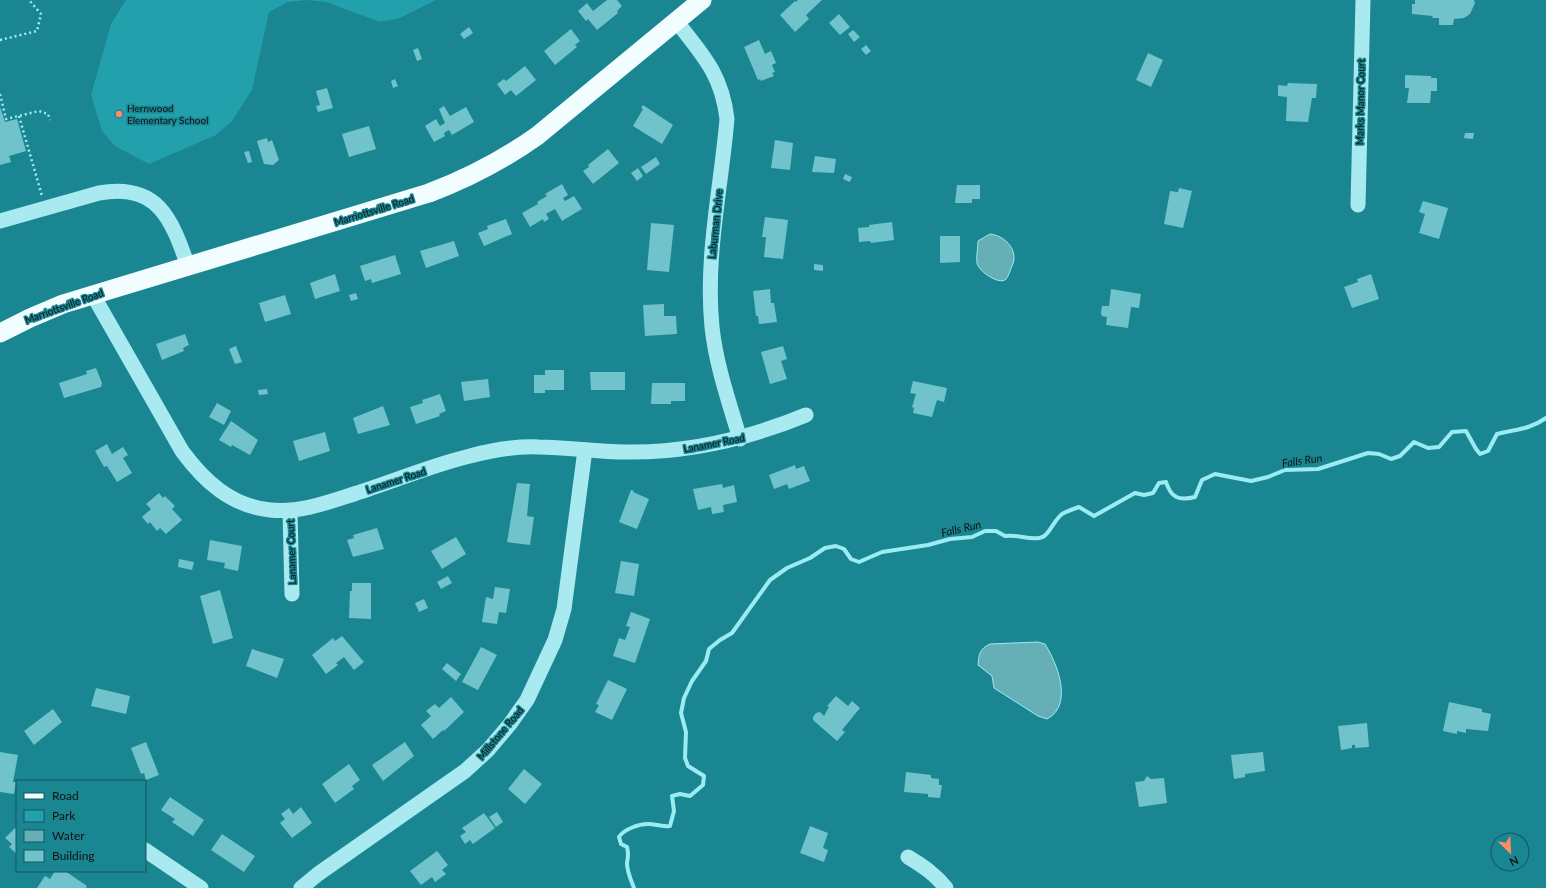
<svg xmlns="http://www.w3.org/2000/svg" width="1546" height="888" font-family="Lato,sans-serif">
  <rect width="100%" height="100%" fill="#198692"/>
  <polygon fill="#22a0ab" points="126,0 436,0 400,18 380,22 326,2 307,0 288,2 269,12 252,90 232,121 216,135 149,164 115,146 102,131 91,95 111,24"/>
  <g fill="#66afb6" stroke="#9becf2">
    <path d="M 990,234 C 1002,235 1015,246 1014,259 C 1014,263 1011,267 1010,271 C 1009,274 1008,277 1006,279 C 1000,286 978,271 977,263 C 976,256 978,248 978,241 Z"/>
    <path d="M 1038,642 L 1045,644 C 1057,663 1074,705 1047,719 L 1038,716 L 994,688 L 992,676 L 978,665 C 979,655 979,649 990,644 Z"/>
  </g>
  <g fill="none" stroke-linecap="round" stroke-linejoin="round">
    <path stroke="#9becf2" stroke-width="4" d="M 634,888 C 631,880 627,872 627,863 C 628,856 629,855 627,847 L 621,844 L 619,837 C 624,829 639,824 648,824 C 656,824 660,827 670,826 L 674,811 L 672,796 L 680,794 L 690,796 L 703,785 L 704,776 L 688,766 L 685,758 L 686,732 L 681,713 L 684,698 L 692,681 L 706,661 L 709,649 L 720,640 L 732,633 L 770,580 L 787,568 L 810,558 L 825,548 L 836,546 L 844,549 L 851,559 L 859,562 L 882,552 L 928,545 L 950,539 L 972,537 L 985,531 L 996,531 L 1005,536 C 1017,534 1028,540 1039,538 C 1049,537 1053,521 1062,514 C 1067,511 1073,509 1079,507 L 1094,516 L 1135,493 L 1144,495 L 1153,493 L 1159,483 L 1166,482 C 1171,498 1179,501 1195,497 L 1202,480 L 1215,474 L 1251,481 L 1268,477 L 1285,470 L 1318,469 L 1368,453 L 1379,454 L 1391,459 L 1400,456 L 1414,442 L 1428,448 L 1439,447 L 1452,432 L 1466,431 L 1476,449 L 1480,454 L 1488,451 L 1497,434 C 1516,429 1529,430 1546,418"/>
  </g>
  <g fill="#71c3cb">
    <polygon points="607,0 617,0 622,6 617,11 618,13 597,30 588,19 586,21 578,11 587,3 593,11"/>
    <polygon points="798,0 822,0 806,15 809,19 795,32 780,15 795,1 796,2"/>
    <polygon points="1415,0 1474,0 1475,3 1470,14 1464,18 1454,19 1453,25 1439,25 1439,18 1432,18 1433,16 1412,14 1412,4 1415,4"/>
    <polygon points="839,14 850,27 840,35 829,23"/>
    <polygon points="469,27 473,33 464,39 460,34"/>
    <polygon points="571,29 580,41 575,45 577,47 555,65 544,51"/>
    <polygon points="853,30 860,37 854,42 848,34"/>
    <polygon points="759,40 765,54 771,51 776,63 772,65 775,72 772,73 774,76 761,81 760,79 758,80 744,47"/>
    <polygon points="866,45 871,51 866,55 861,49"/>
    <polygon points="418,48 422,59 417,61 413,50"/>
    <polygon points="1148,53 1163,60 1151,87 1136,80"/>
    <polygon points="525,66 536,80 516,96 511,90 505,95 497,84 504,79 506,81"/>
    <polygon points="1405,75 1431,76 1431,78 1437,78 1437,91 1431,91 1430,103 1407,103 1409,88 1405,88"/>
    <polygon points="395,79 398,86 393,88 391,81"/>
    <polygon points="1288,83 1317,84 1316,98 1312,98 1308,122 1286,121 1287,97 1278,96 1278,85 1287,86"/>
    <polygon points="327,88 333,108 318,112 316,106 320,105 316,91"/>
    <polygon points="643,105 673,125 662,144 633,126 643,109 641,108"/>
    <polygon points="444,106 450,116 466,107 474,122 452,135 449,130 444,133 445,136 434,142 425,126 436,119 440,126 445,123 439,109"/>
    <polygon points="0,107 5,122 17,119 26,151 9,156 11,162 0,165"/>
    <polygon points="369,126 376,149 349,157 342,134"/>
    <polygon points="1465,133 1474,133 1473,139 1464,138"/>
    <polygon points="267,138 268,142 272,140 279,160 273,165 264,164 257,141"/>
    <polygon points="775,140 793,143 790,170 771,168"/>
    <polygon points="608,149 619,163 593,184 583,171 589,167 588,165"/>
    <polygon points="249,151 252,162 248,163 244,152"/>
    <polygon points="815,156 836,159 834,173 812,172"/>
    <polygon points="656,157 660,164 646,174 641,167"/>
    <polygon points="638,168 643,176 637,181 631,173"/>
    <polygon points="845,174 852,177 850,182 843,179"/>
    <polygon points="562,184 568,195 563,198 565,201 574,196 582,209 562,221 555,209 546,214 549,219 544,222 543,219 530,227 522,213 538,204 537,202 547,196 545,194"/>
    <polygon points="957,185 980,185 980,199 972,199 972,203 955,203"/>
    <polygon points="1179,188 1192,191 1183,228 1164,224 1170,191 1178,192"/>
    <polygon points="1423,201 1448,208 1439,239 1419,233 1425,214 1419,212"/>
    <polygon points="765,217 788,220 783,259 764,257 766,237 762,237"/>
    <polygon points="506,219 512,234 484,246 478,233 488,229 487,226"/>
    <polygon points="892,222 894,240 871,243 870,241 859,242 858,228 869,227 869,225"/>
    <polygon points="651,223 674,225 669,272 647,270"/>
    <polygon points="940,236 960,236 960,262 940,263"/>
    <polygon points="454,241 459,256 426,268 420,251"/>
    <polygon points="395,255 401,274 372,283 371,279 365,281 360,266"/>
    <polygon points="814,264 823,265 823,271 814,270"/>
    <polygon points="335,274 340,291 315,299 310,283"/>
    <polygon points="1371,274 1379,299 1352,308 1344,287 1358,282 1357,279"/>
    <polygon points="770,289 771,303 774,303 777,322 759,324 758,316 756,316 753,291"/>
    <polygon points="1111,289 1141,294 1139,308 1131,307 1128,328 1106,325 1107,317 1102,316 1101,313 1102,306 1109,306"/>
    <polygon points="356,293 358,299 351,301 349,295"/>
    <polygon points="285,295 291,314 265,322 259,303"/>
    <polygon points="664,304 664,316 676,316 677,334 645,336 643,305"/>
    <polygon points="185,334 189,345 183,348 184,351 162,360 156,344"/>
    <polygon points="236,346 242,362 235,364 229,349"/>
    <polygon points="783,346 787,359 781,361 787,379 770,384 761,352"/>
    <polygon points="96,368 102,383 101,387 64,398 59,383 87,374 86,371"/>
    <polygon points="545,370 564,370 564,390 545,390 545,393 534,393 534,375 545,375"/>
    <polygon points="590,372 625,372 625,390 591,390"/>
    <polygon points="488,379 490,397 464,401 461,382"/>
    <polygon points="913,381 947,388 944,402 937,400 932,417 913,413 914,408 912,407 916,394 910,393"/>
    <polygon points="652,383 685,383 685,401 671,401 671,404 651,404"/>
    <polygon points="267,389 268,394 259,395 258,390"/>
    <polygon points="440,394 446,411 439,414 440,416 416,424 410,407 423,403 422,400"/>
    <polygon points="217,403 231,411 224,425 209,417"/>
    <polygon points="383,406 390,425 358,434 353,418"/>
    <polygon points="231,421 258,440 250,455 232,445 231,447 219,440"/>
    <polygon points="325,432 330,451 299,461 293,441"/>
    <polygon points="107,444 112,454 123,447 128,455 123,458 132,473 117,482 107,466 104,467 95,451"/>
    <polygon points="795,465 796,469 804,466 810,481 789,489 787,484 774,489 769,475"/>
    <polygon points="517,483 530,484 527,516 534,517 530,545 507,542"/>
    <polygon points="722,484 723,488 734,485 737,502 723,505 724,512 712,514 711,507 698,510 693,489"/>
    <polygon points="631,490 634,491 633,492 649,499 637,529 619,522"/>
    <polygon points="159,493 163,498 165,496 175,506 172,509 182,520 166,534 160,528 157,531 150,522 148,524 142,517 151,509 146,504"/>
    <polygon points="377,528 384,549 353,557 347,540 354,538 353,535"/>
    <polygon points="456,537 466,554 442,569 431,551"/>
    <polygon points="210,540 242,546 238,571 224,568 225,563 207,560"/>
    <polygon points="179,559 194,562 192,570 178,567"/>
    <polygon points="621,561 639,564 634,596 615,593"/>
    <polygon points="448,576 452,583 441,589 437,582"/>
    <polygon points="352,583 371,583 371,619 349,618 350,591 352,591"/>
    <polygon points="495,587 510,589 506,613 499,612 497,624 482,622 486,597 493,599"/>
    <polygon points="220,590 233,638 213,644 200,596"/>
    <polygon points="424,599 428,608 419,612 415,603"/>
    <polygon points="631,612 650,619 635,663 613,656 619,638 625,640 630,627 626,626"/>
    <polygon points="342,636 364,662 354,670 344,657 336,663 338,665 326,674 312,655 333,638 335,641"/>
    <polygon points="481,647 497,655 478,690 462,682"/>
    <polygon points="252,649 284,659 277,678 246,666"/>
    <polygon points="447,663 461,674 456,681 442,669"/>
    <polygon points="608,680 627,689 612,720 595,712 599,705 596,704"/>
    <polygon points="96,688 130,696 126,714 91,706"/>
    <polygon points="836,696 848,706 852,701 860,708 842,730 845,732 837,741 813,720 813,717 816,713 820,712 824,716 829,707 827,706"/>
    <polygon points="451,697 464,712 444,731 443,730 433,739 421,725 431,716 426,711 435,704 439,708"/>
    <polygon points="1449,702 1482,709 1482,712 1491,714 1488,731 1466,729 1466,733 1457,731 1457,734 1443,731"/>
    <polygon points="53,709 62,722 34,745 24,731"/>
    <polygon points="1367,723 1369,747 1355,748 1355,745 1352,745 1352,748 1341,750 1338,726"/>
    <polygon points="146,742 159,775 146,780 144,773 141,774 131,748"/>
    <polygon points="405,742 414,756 383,781 372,765"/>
    <polygon points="0,752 18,755 13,782 16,782 14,794 0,792"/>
    <polygon points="1263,752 1265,771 1245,774 1245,777 1234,779 1231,755"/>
    <polygon points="349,764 360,780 352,786 354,789 335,803 322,784"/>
    <polygon points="524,769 542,784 525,804 508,789"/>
    <polygon points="906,772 931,775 931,778 939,779 939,785 942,785 940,798 928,797 928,794 904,792"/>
    <polygon points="1147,776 1151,779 1164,778 1167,803 1139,807 1135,782 1144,781"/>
    <polygon points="170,797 204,820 193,836 172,822 175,819 161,810"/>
    <polygon points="301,807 312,823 292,838 280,823 285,819 281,814 289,808 293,814"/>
    <polygon points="497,812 503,822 496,827 489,817"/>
    <polygon points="484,813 495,828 473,844 470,840 465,844 460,836 466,832 462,828"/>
    <polygon points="810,826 828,833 823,848 828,850 824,862 800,853"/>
    <polygon points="15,828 17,830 17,854 9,847 12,844 5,838"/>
    <polygon points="222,834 255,856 244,872 211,850"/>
    <polygon points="437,851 448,865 442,870 446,874 435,882 432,877 421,885 410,871"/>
    <polygon points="55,871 65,871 87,886 86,888 37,888 45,876 50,879"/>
  </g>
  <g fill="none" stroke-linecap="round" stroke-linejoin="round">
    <g stroke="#a8eaef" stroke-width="2.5" stroke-dasharray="2 3" stroke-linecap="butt">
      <polyline points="0,40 37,31 41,14 29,0"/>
      <polyline points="0,94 6,119 39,111 48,114 50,120"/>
      <polyline points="19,116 42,196"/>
    </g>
    <g stroke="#a8eaef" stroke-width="15">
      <path d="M 676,21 C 703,55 722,75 727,119 C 721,189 705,257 712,327 C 716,365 729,402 740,439"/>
      <polyline points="1358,205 1363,0"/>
      <path d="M 0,221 L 99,193 C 158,183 171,218 188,266"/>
      <path d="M 93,295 L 182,451 C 204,481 231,506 270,510 C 299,513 326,503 354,494 C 392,482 432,465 470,456 C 492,450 517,446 539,447 C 570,447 601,453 632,452 C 693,452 750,438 806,415"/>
      <polyline points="290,511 292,594"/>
      <polyline points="145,850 201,888"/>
      <path d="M 908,857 C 923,866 935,874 946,888"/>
      <polyline points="301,888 318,874 465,771 488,750 510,724 527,700 555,640 564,609 585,450"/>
    </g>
    <path stroke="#f1fdff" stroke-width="19" d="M 0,333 L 30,318 L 63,304 L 429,193 C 469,178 503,160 537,136 L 702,0"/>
  </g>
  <circle fill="#ff8c67" stroke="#198692" stroke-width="1.5" cx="119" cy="114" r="4"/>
  <g text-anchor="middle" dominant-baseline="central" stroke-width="3" stroke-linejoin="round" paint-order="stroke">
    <g font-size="10" fill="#111" stroke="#198692">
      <text transform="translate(1360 102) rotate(-89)">Marks Manor Court</text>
      <text transform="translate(374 210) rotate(-17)">Marriottsville Road</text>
      <text transform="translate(715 224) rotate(-84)">Laburman Drive</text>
      <text transform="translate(64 306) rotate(-20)">Marriottsville Road</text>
      <text transform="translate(714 443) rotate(-11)">Lanamer Road</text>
      <text transform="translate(396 480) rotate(-18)">Lanamer Road</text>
      <text transform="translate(291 552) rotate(-92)">Lanamer Court</text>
      <text transform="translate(500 733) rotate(-50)">Millstone Road</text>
    </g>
    <g font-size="10" fill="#111" stroke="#198692" text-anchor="start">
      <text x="127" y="108">Hernwood<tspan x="127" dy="12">Elementary School</tspan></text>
    </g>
    <g font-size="11" font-style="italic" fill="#111" stroke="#198692">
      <text transform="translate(1302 460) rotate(-8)">Falls Run</text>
      <text transform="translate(961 528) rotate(-13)">Falls Run</text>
    </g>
  </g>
  <rect x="16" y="780" width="130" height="92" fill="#198692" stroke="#16575e"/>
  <rect x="24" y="793" width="20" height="6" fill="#f1fdff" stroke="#16575e"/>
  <text x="52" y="800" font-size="12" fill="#111111">Road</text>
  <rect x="24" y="810" width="20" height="12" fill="#22a0ab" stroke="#16575e"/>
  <text x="52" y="820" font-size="12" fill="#111111">Park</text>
  <rect x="24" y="830" width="20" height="12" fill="#66afb6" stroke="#16575e"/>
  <text x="52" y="840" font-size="12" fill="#111111">Water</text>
  <rect x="24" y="850" width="20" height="12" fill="#71c3cb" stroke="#16575e"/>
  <text x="52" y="860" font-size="12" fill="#111111">Building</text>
  <g transform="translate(1510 852) rotate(156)"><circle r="19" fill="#198692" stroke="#16575e"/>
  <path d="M0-3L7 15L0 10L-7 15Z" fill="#ff8c67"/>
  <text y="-6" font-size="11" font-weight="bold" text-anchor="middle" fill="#111111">N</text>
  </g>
</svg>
